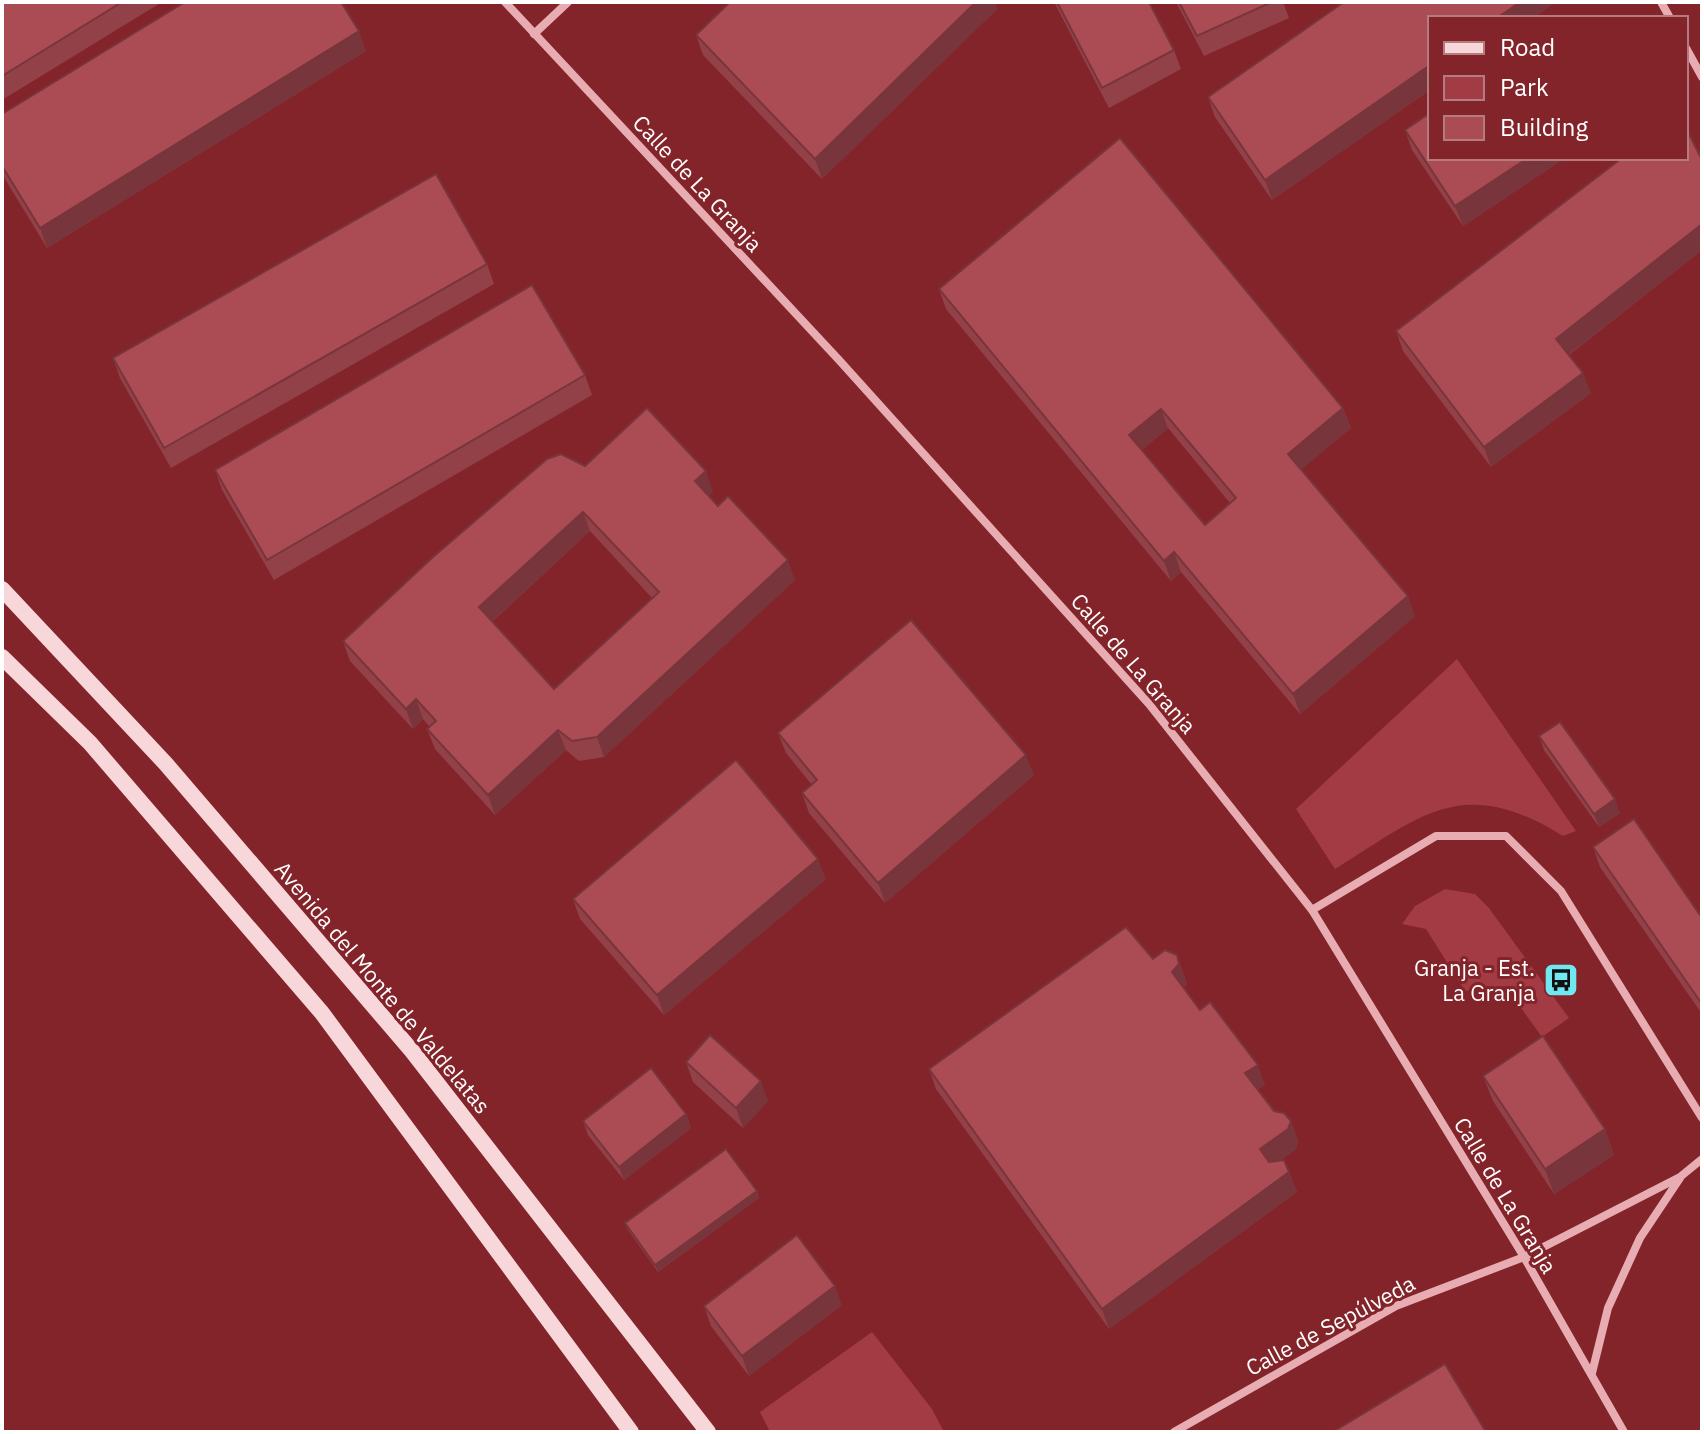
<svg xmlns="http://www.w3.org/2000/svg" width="1704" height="1434" font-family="'IBM Plex Sans',sans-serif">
  <rect width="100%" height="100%" fill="#83242a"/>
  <g fill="#a23b43">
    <path d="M 1457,659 L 1576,831 L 1563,836 C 1463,774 1423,814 1335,869 L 1296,809 Z"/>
    <polygon points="1445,889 1475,894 1489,908 1569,1018 1542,1037 1505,986 1465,991 1426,929 1402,924 1415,906"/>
    <polygon points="872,1332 932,1409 944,1432 770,1432 760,1412"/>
  </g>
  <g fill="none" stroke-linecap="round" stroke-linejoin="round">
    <g stroke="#e8adb2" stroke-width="8">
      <polyline points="505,2 839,360 1149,704 1312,910 1524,1257 1624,1432"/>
      <polyline points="1661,2 1670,18"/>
      <polyline points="534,34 568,2"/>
      <polyline points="1686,48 1702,77"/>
      <polyline points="1312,910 1436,836 1506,836 1561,891 1702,1118"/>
      <polyline points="1592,1373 1608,1308 1640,1238 1680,1178"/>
      <polyline points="1174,1432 1396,1306 1524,1257 1680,1177 1702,1159"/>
    </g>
    <g stroke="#f7d7d9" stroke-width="16">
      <polyline points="2,589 166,764 412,1051 708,1432"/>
      <polyline points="2,657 90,743 322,1013 631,1432"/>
    </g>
  </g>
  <g fill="#934148" fill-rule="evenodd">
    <polygon points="2,2 162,2 2,100"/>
    <polygon points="730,2 995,2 997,9 822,179 703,55 696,35"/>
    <polygon points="1054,2 1149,2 1174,50 1181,69 1109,108"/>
    <polygon points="1176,2 1283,2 1289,18 1204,56"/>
    <polygon points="1344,2 1556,2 1533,18 1430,18 1430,90 1272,200 1215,117 1208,97"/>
    <polygon points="366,51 47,248 2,174 2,114"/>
    <polygon points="1405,130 1565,158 1463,226 1412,150"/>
    <polygon points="1702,160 1702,250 1569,355 1591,393 1491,467 1403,351 1396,331"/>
    <polygon points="487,264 494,284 171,468 120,378 113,358"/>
    <path d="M 939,289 L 1343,408 L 1351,428 L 1301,469 L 1415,616 L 1300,714 L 1181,572 L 1171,581 L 946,309 ZM 1168,428 L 1230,503 L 1205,525 L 1142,450 Z"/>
    <polygon points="585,375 592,395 274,580 222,490 215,470"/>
    <path d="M 585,466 L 713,491 L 708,496 L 718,506 L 795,580 L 604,757 L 579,761 L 566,750 L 495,815 L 435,749 L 427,729 L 430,727 L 423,719 L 413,729 L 350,661 L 343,641 ZM 590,531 L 652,598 L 554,689 L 492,622 Z"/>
    <polygon points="778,733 1034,775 885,903 809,813 802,793 812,785 786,753"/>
    <polygon points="1539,736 1620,813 1599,827 1544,750"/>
    <polygon points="1593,847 1702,918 1702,1014 1600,867"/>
    <polygon points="826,879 664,1015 580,919 573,899"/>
    <polygon points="1177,955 1187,984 1184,987 1200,1010 1265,1085 1258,1089 1298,1140 1296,1149 1279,1161 1289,1172 1297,1192 1109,1329 936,1089 929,1069 1153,959"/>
    <polygon points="686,1062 768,1101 743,1128 693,1082"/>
    <polygon points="1483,1076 1605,1129 1614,1155 1554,1194 1493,1101"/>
    <polygon points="686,1114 691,1128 624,1180 588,1135 583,1121"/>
    <polygon points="757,1191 759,1198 658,1272 628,1230 625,1223"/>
    <polygon points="842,1305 749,1376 711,1326 704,1306"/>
  </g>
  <g fill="#78353b">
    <polygon points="976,2 995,2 997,9 822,179 815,159"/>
    <polygon points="1520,2 1556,2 1533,18 1497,18"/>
    <polygon points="359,31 366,51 47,248 40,228"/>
    <polygon points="1430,65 1430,90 1272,200 1265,180"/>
    <polygon points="1528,158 1565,158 1463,226 1455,206"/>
    <polygon points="1702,224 1702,250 1563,359 1556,339"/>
    <polygon points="1583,373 1591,393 1491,467 1484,447"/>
    <polygon points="1343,408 1351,428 1296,474 1288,454"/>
    <polygon points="1161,409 1168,428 1136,455 1129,435"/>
    <polygon points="706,471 713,491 702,501 695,481"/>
    <polygon points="583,512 590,531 486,627 479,607"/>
    <polygon points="1174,552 1181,572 1171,581 1164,561"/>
    <polygon points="788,560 795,580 604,757 597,737"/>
    <polygon points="1408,596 1415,616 1300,714 1293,694"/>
    <polygon points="416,699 423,719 413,729 406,709"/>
    <polygon points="558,730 566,750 495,815 488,795"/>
    <polygon points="1026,755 1034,775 885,903 878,883"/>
    <polygon points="1615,799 1620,813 1599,827 1594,814"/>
    <polygon points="818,859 826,879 664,1015 657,995"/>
    <polygon points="1177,955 1187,984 1180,992 1172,972"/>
    <polygon points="1258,1065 1265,1085 1252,1093 1245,1073"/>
    <polygon points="761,1081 768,1101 743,1128 736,1108"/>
    <polygon points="686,1114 691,1128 624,1180 619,1167"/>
    <polygon points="1291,1121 1298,1140 1296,1149 1268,1169 1260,1149"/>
    <polygon points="1605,1129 1614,1155 1554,1194 1545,1169"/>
    <polygon points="1289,1172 1297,1192 1109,1329 1102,1309"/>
    <polygon points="757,1191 759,1198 658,1272 655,1265"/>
    <polygon points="835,1286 842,1305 749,1376 742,1356"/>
  </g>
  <g fill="#ab4c54" stroke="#78353b" stroke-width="2" fill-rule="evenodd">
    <polygon points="2,2 122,2 2,76"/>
    <polygon points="185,2 341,2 359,31 40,228 2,166 2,114"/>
    <polygon points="730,2 976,2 815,159 696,35"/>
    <polygon points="1057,2 1149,2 1174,50 1102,88"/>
    <polygon points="1179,2 1272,2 1197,36"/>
    <polygon points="1344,2 1520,2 1497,18 1430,18 1430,65 1265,180 1208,97"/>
    <polygon points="1430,113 1430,158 1528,158 1455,206 1405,130"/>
    <polygon points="1686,128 1702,160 1702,224 1556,339 1583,373 1484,447 1396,331 1622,158 1686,158"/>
    <path d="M 1120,138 L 1343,408 L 1288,454 L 1408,596 L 1293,694 L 1174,552 L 1164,561 L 939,289 ZM 1161,409 L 1236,498 L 1205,525 L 1129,435 Z"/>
    <polygon points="436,174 487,264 164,448 113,358"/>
    <polygon points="532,285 585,375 267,560 215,470"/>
    <path d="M 647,408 L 706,471 L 695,481 L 718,506 L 728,496 L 788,560 L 597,737 L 572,741 L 558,730 L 488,795 L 427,729 L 436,721 L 416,699 L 406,709 L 343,641 L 433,557 L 547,459 L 561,454 L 585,466 ZM 583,512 L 659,592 L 554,689 L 479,607 Z"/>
    <polygon points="911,620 1026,755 878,883 802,793 817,780 778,733"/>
    <polygon points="1560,722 1615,799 1594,814 1539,736"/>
    <polygon points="736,760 818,859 657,995 573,899"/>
    <polygon points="1634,819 1702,918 1702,1004 1593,847"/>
    <polygon points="1126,927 1153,959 1165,950 1177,955 1179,964 1172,972 1200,1010 1210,1002 1258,1065 1245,1073 1274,1111 1284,1113 1291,1121 1288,1129 1260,1149 1269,1162 1284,1160 1289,1172 1102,1309 929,1069"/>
    <polygon points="710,1035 761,1081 736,1108 686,1062"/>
    <polygon points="1543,1036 1605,1129 1545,1169 1483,1076"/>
    <polygon points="651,1068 686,1114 619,1167 583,1121"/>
    <polygon points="726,1149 757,1191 655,1265 625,1223"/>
    <polygon points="797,1235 835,1286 742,1356 704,1306"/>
    <polygon points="1445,1364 1486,1432 1333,1432"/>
  </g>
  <defs>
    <g id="bus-square" transform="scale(1.8)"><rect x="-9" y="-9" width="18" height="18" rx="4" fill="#70e8f2" stroke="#83242a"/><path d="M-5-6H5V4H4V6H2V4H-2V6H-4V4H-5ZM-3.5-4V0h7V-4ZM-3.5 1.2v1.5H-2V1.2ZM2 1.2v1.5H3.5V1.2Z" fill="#111"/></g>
  </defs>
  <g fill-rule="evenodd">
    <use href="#bus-square" x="1561" y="980"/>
  </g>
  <g text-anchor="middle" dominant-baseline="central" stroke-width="6" stroke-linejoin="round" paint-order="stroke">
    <g font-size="22" fill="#fff" stroke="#83242a">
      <text transform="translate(698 183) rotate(47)">Calle de La Granja</text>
      <text transform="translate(1134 663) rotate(49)">Calle de La Granja</text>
      <text transform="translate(383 987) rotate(50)">Avenida del Monte de Valdelatas</text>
      <text transform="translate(1506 1195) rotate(59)">Calle de La Granja</text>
      <text transform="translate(1330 1325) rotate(-28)">Calle de Sepúlveda</text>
    </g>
    <g font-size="22" fill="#fff" stroke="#83242a" text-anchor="end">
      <text x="1535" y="967">Granja - Est.<tspan x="1535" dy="25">La Granja</tspan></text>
    </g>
  </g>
  <rect width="1704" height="1434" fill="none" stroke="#ffffff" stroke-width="8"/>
  <rect x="1428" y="16" width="260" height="144" fill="#83242a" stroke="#b57c7f" stroke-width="2"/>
  <rect x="1444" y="42" width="40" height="12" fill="#f7d7d9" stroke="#b57c7f" stroke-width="2"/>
  <text x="1500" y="56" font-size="24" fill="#ffffff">Road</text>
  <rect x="1444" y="76" width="40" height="24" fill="#a23b43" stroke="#b57c7f" stroke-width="2"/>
  <text x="1500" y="96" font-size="24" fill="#ffffff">Park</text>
  <rect x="1444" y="116" width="40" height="24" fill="#ab4c54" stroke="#b57c7f" stroke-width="2"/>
  <text x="1500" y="136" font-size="24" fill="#ffffff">Building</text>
</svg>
